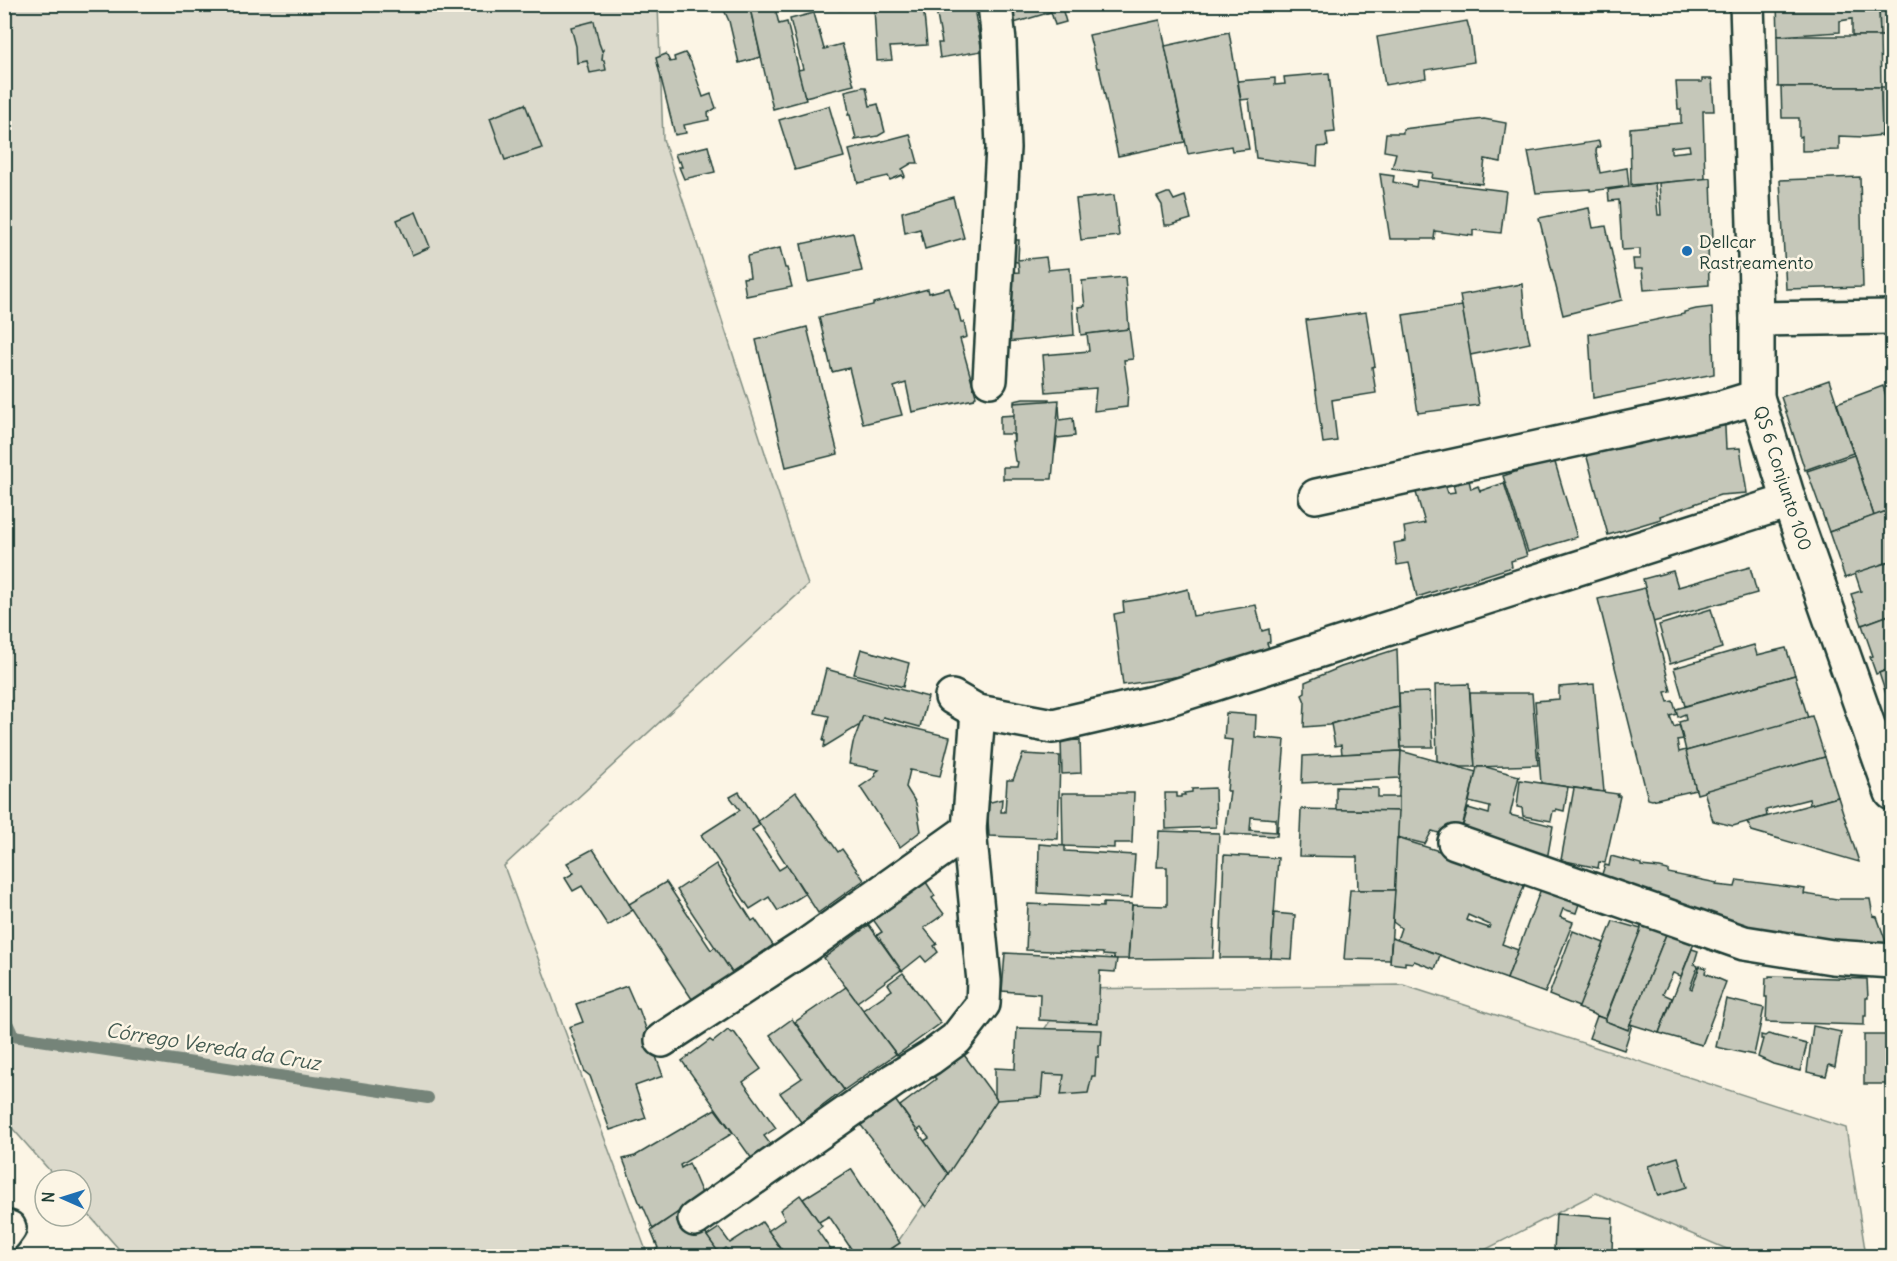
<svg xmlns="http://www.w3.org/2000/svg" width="1897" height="1261" font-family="Delius,sans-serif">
  <rect width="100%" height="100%" fill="#fcf5e5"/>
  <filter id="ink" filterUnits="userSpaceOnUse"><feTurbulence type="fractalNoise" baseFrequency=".0167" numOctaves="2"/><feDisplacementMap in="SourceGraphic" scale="12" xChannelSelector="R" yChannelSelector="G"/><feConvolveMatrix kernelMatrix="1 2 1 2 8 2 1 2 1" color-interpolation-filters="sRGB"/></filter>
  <g filter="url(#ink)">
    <g fill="#dcdacc" stroke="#7e8c80" stroke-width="1.5">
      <polygon points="4,5 658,5 663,139 808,585 504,866 648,1256 125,1256 81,1206 81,1180 58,1180 5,1120"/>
      <polygon points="1403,985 1846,1128 1866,1256 1743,1256 1596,1193 1473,1256 888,1256 1072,989"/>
    </g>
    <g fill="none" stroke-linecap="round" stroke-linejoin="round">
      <polyline stroke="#758479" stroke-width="12" points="4,1016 13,1036 428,1098"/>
    </g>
    <g fill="#c5c7b9" stroke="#1f3d34" stroke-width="1.5" fill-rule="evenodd">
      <polygon points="749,4 761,57 739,63 729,21 724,10 740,5"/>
      <polygon points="749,4 774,4 779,24 787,22 806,100 773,109"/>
      <polygon points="839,4 923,4 927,45 890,47 892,60 877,61 874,7 839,10"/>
      <polygon points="935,4 981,4 982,12 975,14 982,51 940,58 938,43 942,43"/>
      <polygon points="1004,4 1064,4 1064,8 1062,8 1066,22 1055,25 1051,12 1007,25"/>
      <polygon points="1648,4 1707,4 1707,8 1700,8"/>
      <polygon points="1777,4 1879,4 1880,36 1852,36 1852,19 1840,21 1840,32 1778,36"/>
      <polygon points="1879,4 1892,4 1892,36 1880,36"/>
      <polygon points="814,13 824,49 842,44 854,85 805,97 798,70 803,69 790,19"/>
      <polygon points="1160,20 1185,142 1118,156 1099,68 1097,68 1089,35"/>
      <polygon points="594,21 599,43 602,51 603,50 602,60 604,60 606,70 590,73 587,61 577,63 576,46 571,27"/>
      <polygon points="1467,21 1470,32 1474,62 1425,70 1426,78 1385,85 1377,37"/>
      <polygon points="1229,32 1249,149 1232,151 1231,146 1188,154 1165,46"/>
      <polygon points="1777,36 1880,36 1881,87 1778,87"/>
      <polygon points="685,53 691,62 703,97 711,94 716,108 708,113 709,120 684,125 686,133 675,135 656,58 666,54 670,62 675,61 674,57"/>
      <polygon points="1329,73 1335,132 1326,133 1328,146 1318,147 1317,166 1256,158 1249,99 1241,100 1238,81 1275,78 1275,85 1285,84 1284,77"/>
      <path d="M 1702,79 L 1712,79 L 1714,111 L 1703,111 L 1705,179 L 1631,185 L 1630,128 L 1681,123 L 1681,109 L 1678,109 L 1676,82 L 1702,82 ZM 1689,145 L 1690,151 L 1671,153 L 1671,147 Z"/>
      <polygon points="862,87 866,87 870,106 878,104 885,132 878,136 855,140 856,138 850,115 848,115 849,112 845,91"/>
      <polygon points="1781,87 1881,87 1882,135 1864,137 1839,136 1839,150 1802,151 1802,136 1799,137 1799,118 1782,118"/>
      <polygon points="1881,87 1892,87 1892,136 1882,136"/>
      <polygon points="525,104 542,148 505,160 490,118"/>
      <polygon points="828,106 829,106 844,157 795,170 779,120"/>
      <polygon points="1484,119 1506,123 1501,162 1485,159 1482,184 1432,178 1433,173 1392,168 1396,153 1384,151 1386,133 1403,133 1403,129"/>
      <polygon points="910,134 918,163 912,163 902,169 905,176 903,178 902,175 890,180 888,176 858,183 849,150"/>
      <polygon points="1599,141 1600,147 1597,147 1596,151 1600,173 1627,168 1629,186 1590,191 1590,189 1536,193 1528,152"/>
      <polygon points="708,146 715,172 684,179 679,167 682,167 680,161 678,162 675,154"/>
      <polygon points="1380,174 1394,176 1393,182 1416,187 1417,180 1506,191 1501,233 1473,230 1473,236 1435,231 1434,239 1390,239"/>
      <polygon points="1860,177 1863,287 1786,289 1780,180"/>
      <polygon points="1711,178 1713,241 1708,241 1709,285 1644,290 1642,269 1634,269 1633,259 1640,259 1640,249 1622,250 1619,200 1609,201 1608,190 1655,183 1658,215 1661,215 1659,183"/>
      <polygon points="1167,193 1170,193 1174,200 1185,196 1191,219 1171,225 1165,225 1162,205 1157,197"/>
      <polygon points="1114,195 1119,236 1081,240 1076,199"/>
      <polygon points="953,197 964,238 925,249 920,229 905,233 902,212"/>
      <polygon points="1589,208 1593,228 1606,226 1622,300 1563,315 1539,218"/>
      <polygon points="416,212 430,247 412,255 397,220"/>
      <polygon points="853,233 862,271 808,282 801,244"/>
      <polygon points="1013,240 1019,240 1018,260 1046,257 1048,270 1070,268 1074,335 997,343 994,274 1019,272 1018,262 992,260"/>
      <polygon points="780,248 785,268 787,268 792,287 746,296 743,278 750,277 747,256"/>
      <polygon points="1125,277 1129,329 1081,335 1078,307 1085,306 1082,281"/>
      <polygon points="1522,284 1526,324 1530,343 1470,355 1460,295"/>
      <polygon points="949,288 956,310 958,310 961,322 964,322 967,337 960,339 976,396 974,399 912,412 906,383 894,387 902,415 863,424 849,368 832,372 819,317 873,305 873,303 928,289 929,293"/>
      <polygon points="1462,306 1479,405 1418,413 1403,315"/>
      <polygon points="1712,307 1714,374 1593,398 1589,334 1684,314 1684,312 1696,309"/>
      <polygon points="1366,312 1375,366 1372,367 1376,393 1332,400 1337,441 1323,443 1306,320"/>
      <polygon points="807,327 838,454 786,467 756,340"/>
      <polygon points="1129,329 1133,359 1124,360 1128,388 1127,407 1094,411 1096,388 1046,392 1043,355 1089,351 1087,334"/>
      <polygon points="1829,380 1853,453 1805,470 1781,397"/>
      <polygon points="1883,386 1892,415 1892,509 1874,516 1837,403"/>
      <polygon points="1023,399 1049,399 1049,406 1059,406 1060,420 1073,418 1075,436 1057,438 1055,452 1015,450 1013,434 1000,434 1000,416 1016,415 1015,410 1023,410 1023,405 1021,405 1022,408 1015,408 1014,401"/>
      <polygon points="1059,400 1052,479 1003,479 1003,467 1017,467 1018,462 1015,461 1012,441 1014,441 1014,403"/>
      <polygon points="1724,407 1726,449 1740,448 1747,493 1720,495 1660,516 1661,519 1608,535 1581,435"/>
      <polygon points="1854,455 1874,516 1829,532 1807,471"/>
      <polygon points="1464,459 1471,489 1478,486 1480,491 1504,483 1527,556 1511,561 1512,567 1417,597 1409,563 1397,565 1394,543 1406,541 1404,527 1425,523 1409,469 1438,464 1448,493 1455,492 1448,462"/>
      <polygon points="1554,459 1577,537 1528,552 1503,476"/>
      <polygon points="1892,509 1892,561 1845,578 1829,532"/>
      <polygon points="1892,561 1892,614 1862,625 1851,594 1861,591 1855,573"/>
      <polygon points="1750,567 1757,593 1653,622 1643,579 1673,571 1678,587"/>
      <polygon points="1645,588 1671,691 1665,692 1668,702 1673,701 1677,714 1670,716 1674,727 1679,725 1684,739 1677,740 1679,752 1686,750 1696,790 1652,800 1648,799 1598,599"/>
      <polygon points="1188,589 1193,616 1256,605 1262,631 1269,629 1270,642 1267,643 1269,648 1194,674 1123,685 1114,614 1124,612 1123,602 1156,597"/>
      <polygon points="1711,609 1722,648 1670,664 1659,625"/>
      <polygon points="1892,614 1892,668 1876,674 1870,657 1873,656 1862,625"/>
      <polygon points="1754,645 1757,655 1786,648 1795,675 1685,706 1674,668"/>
      <polygon points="861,649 909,663 903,687 854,674"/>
      <polygon points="1397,649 1399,707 1354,717 1329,725 1304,727 1305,702 1302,695 1305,693 1305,682 1341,667"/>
      <polygon points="1892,668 1892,712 1879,673"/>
      <polygon points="826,669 928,697 920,727 883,717 881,721 863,716 860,727 858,726 824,747 825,741 823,741 829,716 815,713"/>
      <polygon points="1795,675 1808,718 1686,751 1679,722 1686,720 1685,714 1678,717 1676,709"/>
      <polygon points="1469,684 1475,767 1460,767 1437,761 1435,685"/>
      <polygon points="1594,684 1604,792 1541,783 1535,701 1559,699 1559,687"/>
      <polygon points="1430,692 1433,747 1401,747 1399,693"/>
      <polygon points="1470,693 1532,693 1538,765 1475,767"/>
      <polygon points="1399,707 1401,751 1342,754 1341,745 1335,746 1331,724 1354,717"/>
      <path d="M 1226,713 L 1256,715 L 1255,737 L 1285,740 L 1277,836 L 1224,834 L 1230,791 L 1227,791 L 1232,740 L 1224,739 ZM 1251,817 L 1276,819 L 1276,832 L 1250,830 Z"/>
      <polygon points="863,716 950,737 940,776 910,770 906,787 916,803 921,831 900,847 860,787 876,776 875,773 879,770 849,764 853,743"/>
      <polygon points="1812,716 1825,757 1697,794 1686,751"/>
      <polygon points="1892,719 1892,736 1887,720"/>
      <polygon points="1080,740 1081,773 1062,774 1061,741"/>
      <polygon points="1401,751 1400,778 1302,783 1303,756"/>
      <polygon points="1401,751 1476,772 1459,839 1432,831 1425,844 1397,837"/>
      <polygon points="1023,754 1060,756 1058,839 989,836 987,803 1002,799 1001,812 1005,812 1007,780 1013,780"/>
      <polygon points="1825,757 1838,797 1810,805 1809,799 1766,810 1767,816 1733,826 1713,821 1704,791"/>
      <polygon points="1477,767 1486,767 1519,776 1510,815 1553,826 1546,865 1459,839 1468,808 1489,814 1490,807 1469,802"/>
      <polygon points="1520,780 1568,787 1564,811 1556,809 1556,811 1553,811 1551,821 1523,816 1522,808 1517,807"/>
      <polygon points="1336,787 1378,788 1378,797 1399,797 1399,811 1336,810"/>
      <polygon points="1215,788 1216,827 1166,829 1165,793 1177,793 1177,797 1181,797 1181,795 1185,795 1184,793 1192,792 1192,789"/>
      <polygon points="1574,788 1618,794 1617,796 1620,796 1605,863 1599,862 1598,868 1561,860"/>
      <polygon points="739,792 760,825 752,830 779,870 787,865 805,894 778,911 769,897 750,909 701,835 740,810 730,797"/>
      <polygon points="796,792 838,852 842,849 864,880 818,913 758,821"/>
      <polygon points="1062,793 1134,793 1132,843 1114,843 1114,848 1063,846"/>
      <polygon points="1838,797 1859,862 1752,831 1747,822"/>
      <polygon points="1301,809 1399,811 1395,890 1358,890 1357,857 1299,856"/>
      <polygon points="1159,831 1219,833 1213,958 1128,959 1132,905 1167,906 1167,867 1157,867"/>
      <path d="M 1397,838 L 1527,878 L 1502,944 L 1518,950 L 1507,979 L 1397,940 L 1401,928 L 1393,922 ZM 1468,915 L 1490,925 L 1489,928 L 1466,920 Z"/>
      <polygon points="1039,844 1065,846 1065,851 1135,855 1132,898 1038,893"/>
      <polygon points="593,849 633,910 608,926 582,886 573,891 565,878 574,873 567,863"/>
      <polygon points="1224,855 1278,858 1271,958 1220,958"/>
      <polygon points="1611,856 1641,864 1641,866 1660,868 1668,870 1668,873 1717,883 1716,885 1735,887 1737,880 1805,889 1804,894 1837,899 1870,899 1873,916 1877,917 1889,950 1670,914 1600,880 1605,865 1609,866"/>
      <polygon points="716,864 752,921 755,919 773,945 732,973 677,890"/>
      <polygon points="924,879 935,896 932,898 944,914 924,928 937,944 934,946 938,952 926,962 921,956 902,971 877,935 882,932 872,918"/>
      <polygon points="666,882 711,950 715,947 733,974 692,999 629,904"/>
      <polygon points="1542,886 1582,895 1576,913 1563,909 1560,917 1573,922 1545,993 1507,979"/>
      <polygon points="1350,890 1395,890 1390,960 1344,959"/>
      <polygon points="1103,903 1132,904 1128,959 1114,959 1114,956 1103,955 1103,953 1026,950 1028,904 1103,907"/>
      <polygon points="1274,913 1295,915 1292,959 1271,958"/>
      <polygon points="1644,919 1667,932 1628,1030 1605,1021"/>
      <polygon points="1613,921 1641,929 1605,1019 1578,1008"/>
      <polygon points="869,925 901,970 857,1002 824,958"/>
      <polygon points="1573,931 1604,943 1579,1007 1549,995"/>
      <polygon points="1667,932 1695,941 1681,976 1673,973 1663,994 1672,998 1659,1033 1630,1024"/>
      <polygon points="1392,938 1440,955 1435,969 1414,961 1413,963 1405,962 1405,965 1390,963"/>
      <polygon points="1692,949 1698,951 1694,964 1698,966 1690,988 1692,989 1700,966 1706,968 1705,973 1726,982 1702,1045 1659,1033"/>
      <polygon points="1005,953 1117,959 1115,972 1100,971 1098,1023 1039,1020 1040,994 1002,991"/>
      <polygon points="903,973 941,1023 897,1055 863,1010 892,990 888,984"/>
      <polygon points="1769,976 1867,979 1868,998 1866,998 1866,1016 1864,1016 1864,1025 1766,1022 1767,997 1765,997 1766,978 1769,978"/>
      <polygon points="627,986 637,1009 639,1009 663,1076 635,1086 646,1118 610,1130 590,1076 585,1072 569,1027 583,1022 576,1004"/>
      <polygon points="846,987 896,1054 844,1090 795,1022"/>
      <polygon points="1726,999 1764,1008 1754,1055 1716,1047"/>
      <polygon points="1597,1016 1605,1019 1605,1021 1628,1030 1630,1024 1632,1025 1624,1050 1589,1038"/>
      <polygon points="792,1019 844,1090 801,1122 780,1093 802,1078 770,1035"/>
      <polygon points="1813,1026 1841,1032 1835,1067 1829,1065 1826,1076 1807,1072"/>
      <polygon points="1017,1028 1102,1030 1101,1045 1099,1045 1099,1057 1096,1057 1095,1076 1092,1076 1088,1093 1061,1095 1064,1075 1043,1074 1041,1097 997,1100 995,1097 995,1068 1015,1069"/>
      <polygon points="728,1030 731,1033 734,1032 761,1069 743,1082 776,1128 764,1136 771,1145 752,1159 682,1061 710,1040 713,1042"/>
      <polygon points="1768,1034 1807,1044 1800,1071 1773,1064 1758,1057 1763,1039 1761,1039 1761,1035 1765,1036"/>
      <rect x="1864" y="1035" width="28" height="49"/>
      <polygon points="962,1052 997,1100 948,1174 924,1141 929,1138 921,1128 917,1131 900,1106 936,1079 931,1074"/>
      <polygon points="893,1097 948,1174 926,1207 859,1123"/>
      <polygon points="715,1109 733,1133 680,1165 681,1168 689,1163 703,1196 653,1229 643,1206 641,1207 623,1159 635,1156"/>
      <polygon points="1678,1157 1687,1187 1658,1196 1648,1166"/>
      <polygon points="851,1169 900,1243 880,1256 856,1256 829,1216 819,1222 803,1199"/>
      <polygon points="800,1195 822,1226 817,1230 835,1256 786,1256 768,1231 785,1219 780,1210"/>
      <polygon points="686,1207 722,1256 658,1256 660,1254 656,1249 658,1248 651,1231"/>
      <polygon points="1556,1214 1613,1218 1612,1253 1554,1250"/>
      <polygon points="762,1222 786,1256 732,1256 726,1248 719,1253 707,1236 719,1228 730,1243"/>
      <polygon points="1462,1250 1470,1251 1470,1256 1461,1256"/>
      <polygon points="1546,1253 1586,1255 1586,1256 1546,1256"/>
    </g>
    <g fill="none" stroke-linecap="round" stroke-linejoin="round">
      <g stroke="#1f3d34" stroke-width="38">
        <g id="minor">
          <polyline points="1747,4 1757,319 1757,397 1789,501 1892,793"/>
          <polyline points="1757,319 1892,317"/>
          <polyline points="990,380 1003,148 999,42 995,4"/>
          <polyline points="1316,496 1721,408 1757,397"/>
          <polyline points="952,697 978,712 1053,726 1157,702 1789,501"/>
          <polyline points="1455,842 1744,943 1832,957 1892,961"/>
          <polyline points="662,1040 806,946 969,830"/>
          <polyline points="695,1219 894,1080 930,1058 956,1039 983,1004 984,981 969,830 978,712"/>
          <polyline points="4,1235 9,1228"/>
        </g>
      </g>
      <use href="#minor" stroke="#fcf5e5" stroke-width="33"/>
    </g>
  </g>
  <circle fill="#1f6fb2" stroke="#fcf5e5" stroke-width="2" cx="1687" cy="251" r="6"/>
  <g text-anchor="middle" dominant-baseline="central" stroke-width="5" stroke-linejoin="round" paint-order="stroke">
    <g font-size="18" fill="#1f3d34" stroke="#fcf5e5" text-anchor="start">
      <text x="1699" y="241">Dellcar<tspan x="1699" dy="21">Rastreamento</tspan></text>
    </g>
    <g font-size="18" fill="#1f3d34" stroke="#fcf5e5">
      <text transform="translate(1783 478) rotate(72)">QS 6 Conjunto 100</text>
    </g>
    <g font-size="20" font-style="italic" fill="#435a51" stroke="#fcf5e5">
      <text transform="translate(213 1046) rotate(9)">Córrego Vereda da Cruz</text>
    </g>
  </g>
  <rect width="1897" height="1261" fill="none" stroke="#fcf5e5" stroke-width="24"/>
  <rect x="12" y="12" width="1873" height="1237" fill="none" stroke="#1f3d34" stroke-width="2" filter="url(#ink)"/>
  <g transform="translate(63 1198) rotate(273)"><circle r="28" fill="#fcf5e5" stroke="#a4ab9e" stroke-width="1.5"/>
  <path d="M0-4.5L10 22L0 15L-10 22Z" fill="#1f6fb2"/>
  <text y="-9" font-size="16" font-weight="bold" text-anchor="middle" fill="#1f3d34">N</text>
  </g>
</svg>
